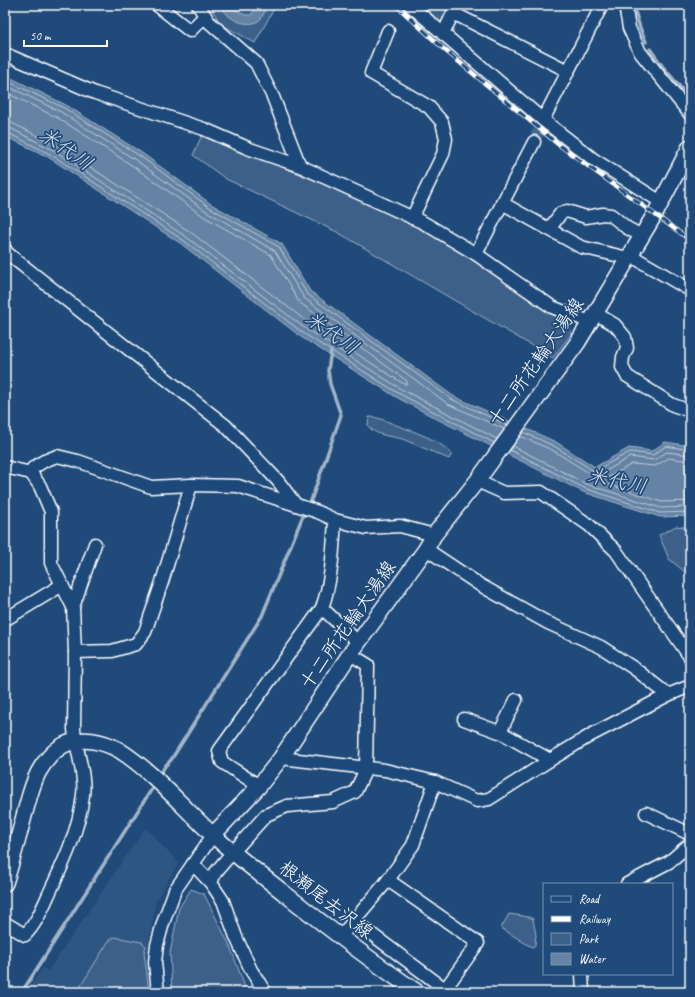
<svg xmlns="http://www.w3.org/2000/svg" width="695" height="997" font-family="Caveat,'Klee One',sans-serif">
  <rect width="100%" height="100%" fill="#1f4a7a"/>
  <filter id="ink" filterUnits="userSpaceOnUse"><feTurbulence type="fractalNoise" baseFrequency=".025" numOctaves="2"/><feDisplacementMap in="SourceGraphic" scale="8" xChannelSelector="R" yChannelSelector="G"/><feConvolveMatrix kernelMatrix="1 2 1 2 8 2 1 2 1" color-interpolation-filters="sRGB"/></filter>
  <g filter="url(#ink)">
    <polygon fill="#2e5683" points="145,828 179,863 156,901 149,941 153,992 26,992 43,968 48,971"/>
    <g fill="#3c618b" stroke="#9eb0c5">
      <polygon points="209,5 276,5 255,43 221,24"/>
      <polygon points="418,5 454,5 443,28"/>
      <path d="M 202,135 C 282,167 362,197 438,238 C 484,263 524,298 569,324 L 572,333 L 553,358 L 339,233 L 226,179 L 193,155 Z"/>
      <path d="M 369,417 C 379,417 386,421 396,425 C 415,432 438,439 452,454 L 449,459 C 434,453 420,446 405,440 C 393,435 378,438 368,426 Z"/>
      <polygon points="676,526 690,528 690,576 669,559 659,535"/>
      <polygon points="191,889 204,894 229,944 247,992 172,992 170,953 179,908"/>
      <polygon points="509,914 529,917 533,919 536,935 535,945 533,947 528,945 501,928"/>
      <polygon points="114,937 142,942 146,946 144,952 149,992 77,992 108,942"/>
    </g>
    <g fill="#6583a4" stroke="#a3b5c8">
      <path d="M 221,5 L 231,5 L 232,7 L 245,15 L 251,15 L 258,5 L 268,5 C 265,10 263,18 258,21 C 246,29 224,17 221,5 Z"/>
      <polygon points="5,75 66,105 142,153 211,204 282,244 310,291 453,396 556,442 595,467 629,448 652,451 665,442 690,446 690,516 660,517 583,492 437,419 396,397 301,337 180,243 48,157 5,136"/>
    </g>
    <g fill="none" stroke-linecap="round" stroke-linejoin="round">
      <g stroke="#c1cddb" stroke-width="1">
        <polyline points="5,80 64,108 140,156 209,207 279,247 307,294 451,399 507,425"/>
        <polyline points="5,85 61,112 137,161 206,211 275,251 304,298 448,404 504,429"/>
        <polyline points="5,92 58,118 133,166 203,216 271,255 299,302 407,381 407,384 404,384 310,324 189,231 56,145 12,123 5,122"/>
        <polyline points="5,128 10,128 53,150 185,236 306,329 401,389 497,439"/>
        <polyline points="5,133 8,133 50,154 183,240 303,333 398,393 494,443"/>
        <polyline points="523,432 554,446 594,471 630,452 653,455 666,446 690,450"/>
        <polyline points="520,436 552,450 594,476 599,475 630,457 654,460 667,452 690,455"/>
        <polyline points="513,446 586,484 661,508 690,507"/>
        <polyline points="510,450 584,488 660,513 690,512"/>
        <polyline points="690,461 669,458 655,466 632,464 602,481 604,483 662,502 690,501"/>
      </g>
      <g stroke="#a3b5c8" stroke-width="3.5">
        <polyline points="634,8 640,28 646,42"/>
        <polyline points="650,49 663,67 690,99"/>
        <polyline points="159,777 165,766 171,760 262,616 302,518 307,512 341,415 330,384 328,370 331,351"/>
        <polyline points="22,992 155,784"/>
      </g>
      <polyline stroke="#41658e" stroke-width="12" stroke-dasharray="12 6" stroke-linecap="butt" points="534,142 543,120"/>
      <g stroke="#fff" stroke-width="15">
        <g id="minor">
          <polyline points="157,5 190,31 205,16"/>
          <polyline points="198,5 209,22 256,63 273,97 300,166"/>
          <polyline points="410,5 543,120 593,159 661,202"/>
          <polyline points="625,5 629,28 640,52 690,114"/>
          <polyline points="453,13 568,71"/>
          <polyline points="388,31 371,73 429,107 442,122 446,139 443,154 412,218"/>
          <polyline points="443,34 457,5"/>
          <polyline points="5,54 95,93 204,129 250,149 300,166 424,223 476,254 552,307 590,322"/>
          <polyline points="543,120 602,5"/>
          <polyline points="502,203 581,247 628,258"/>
          <polyline points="547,228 553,224 561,213 567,211 586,217 603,214 611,215 627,228 642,236"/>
          <polyline points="5,249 7,253 226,426 278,481 296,505"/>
          <polyline points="476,254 534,142"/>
          <polyline points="630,255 690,290"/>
          <polyline points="595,313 615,325 625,337 627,348 623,357 622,367 627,376 673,405 690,411"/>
          <path d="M 5,467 L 31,473 L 40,486 L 51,512 L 51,563 L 73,607 L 75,652 L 74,729 C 76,750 86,776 83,795 C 79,831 63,864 48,896 C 42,909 36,924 25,935 L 5,923"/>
          <polyline points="31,473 33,468 44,461 57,456 78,461 151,487 191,485 238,486 318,512 335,520 366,528 400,526 434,535"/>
          <polyline points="477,481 504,493 541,492 589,525 616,551 690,657"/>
          <polyline points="426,549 480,585 548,623 601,647 635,669 668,695"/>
          <polyline points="73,607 95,544"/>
          <path d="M 322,608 C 332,580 333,550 335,520"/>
          <polyline points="5,617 6,619 62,585"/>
          <polyline points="75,652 112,651 136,644 145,632 162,582 191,485"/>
          <polyline points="464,719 502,733 550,760"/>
          <polyline points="500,732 516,700"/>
          <polyline points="281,758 385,770 435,782 477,801 489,799 550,760 591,735 668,695 690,686"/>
          <polyline points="259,786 222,762 219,751 322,608 358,642"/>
          <polyline points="646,813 690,834"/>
          <polyline points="193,864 211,883"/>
          <polyline points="388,880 478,943 443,992"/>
          <polyline points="627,884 669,862 690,844"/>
          <polyline points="354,921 445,989"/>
          <polyline points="340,937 388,880 413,845 435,782"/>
          <polyline points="582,974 583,992"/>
          <polyline points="158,992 155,962 157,945 163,923 175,890 213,835"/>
          <polyline points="265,992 251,970 236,937 223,901 211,883 215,873 225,861 266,815 287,806 333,802 355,792 366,769 368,665 350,654"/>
        </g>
      </g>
      <g stroke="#fff" stroke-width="18">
        <g id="major">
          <polyline points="213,835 259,786 281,758 350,654 426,549 434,535 477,481 578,342 655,214 690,147"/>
          <path d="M 5,883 C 12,861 18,839 24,816 C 28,802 31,787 38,773 C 43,763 54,750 64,745 C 81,736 103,741 119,750 C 155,773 182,807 213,835 C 236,856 260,874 284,893 C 327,927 371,961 417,992"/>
        </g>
      </g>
      <use href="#minor" stroke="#1f4a7a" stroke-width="12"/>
      <use href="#major" stroke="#1f4a7a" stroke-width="15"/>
      <g stroke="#fff" stroke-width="4.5">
        <polyline id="rail" points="396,5 446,51 559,145 690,240"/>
      </g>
      <use href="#rail" stroke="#1f4a7a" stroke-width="3" stroke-dasharray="9" stroke-linecap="butt"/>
    </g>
  </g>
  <g text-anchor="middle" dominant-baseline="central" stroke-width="3.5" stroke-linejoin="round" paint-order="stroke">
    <g font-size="19" fill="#fff" stroke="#1f4a7a">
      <text transform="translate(536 362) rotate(-55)">十二所花輪大湯線</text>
      <text transform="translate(348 625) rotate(-55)">十二所花輪大湯線</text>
      <text transform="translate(326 900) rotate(38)">根瀬尾去沢線</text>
    </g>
    <g font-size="20" font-style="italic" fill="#d8e0e8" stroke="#1f4a7a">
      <text transform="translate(66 149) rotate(35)">米代川</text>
      <text transform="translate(332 333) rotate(35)">米代川</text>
      <text transform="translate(617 481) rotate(12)">米代川</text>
    </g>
  </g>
  <rect width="695" height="997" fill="none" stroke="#1f4a7a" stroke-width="20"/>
  <rect x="10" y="10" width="675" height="977" fill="none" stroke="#fff" stroke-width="1.5" filter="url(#ink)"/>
  <rect x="543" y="883" width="130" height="92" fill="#1f4a7a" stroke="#7992af"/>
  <rect x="551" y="896" width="20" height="6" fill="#1f4a7a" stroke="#7992af"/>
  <text x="579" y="903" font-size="12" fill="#ffffff">Road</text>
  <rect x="551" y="916" width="20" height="6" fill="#ffffff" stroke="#7992af"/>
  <text x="579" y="923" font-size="12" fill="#ffffff">Railway</text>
  <rect x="551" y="933" width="20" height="12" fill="#3c618b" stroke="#7992af"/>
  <text x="579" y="943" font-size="12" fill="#ffffff">Park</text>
  <rect x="551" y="953" width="20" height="12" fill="#6583a4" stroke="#7992af"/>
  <text x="579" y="963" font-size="12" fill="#ffffff">Water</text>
  <path d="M24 40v6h83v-6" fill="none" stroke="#ffffff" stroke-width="2"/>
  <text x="30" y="40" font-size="12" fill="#ffffff" stroke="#1f4a7a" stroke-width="3" paint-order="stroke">50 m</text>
</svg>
